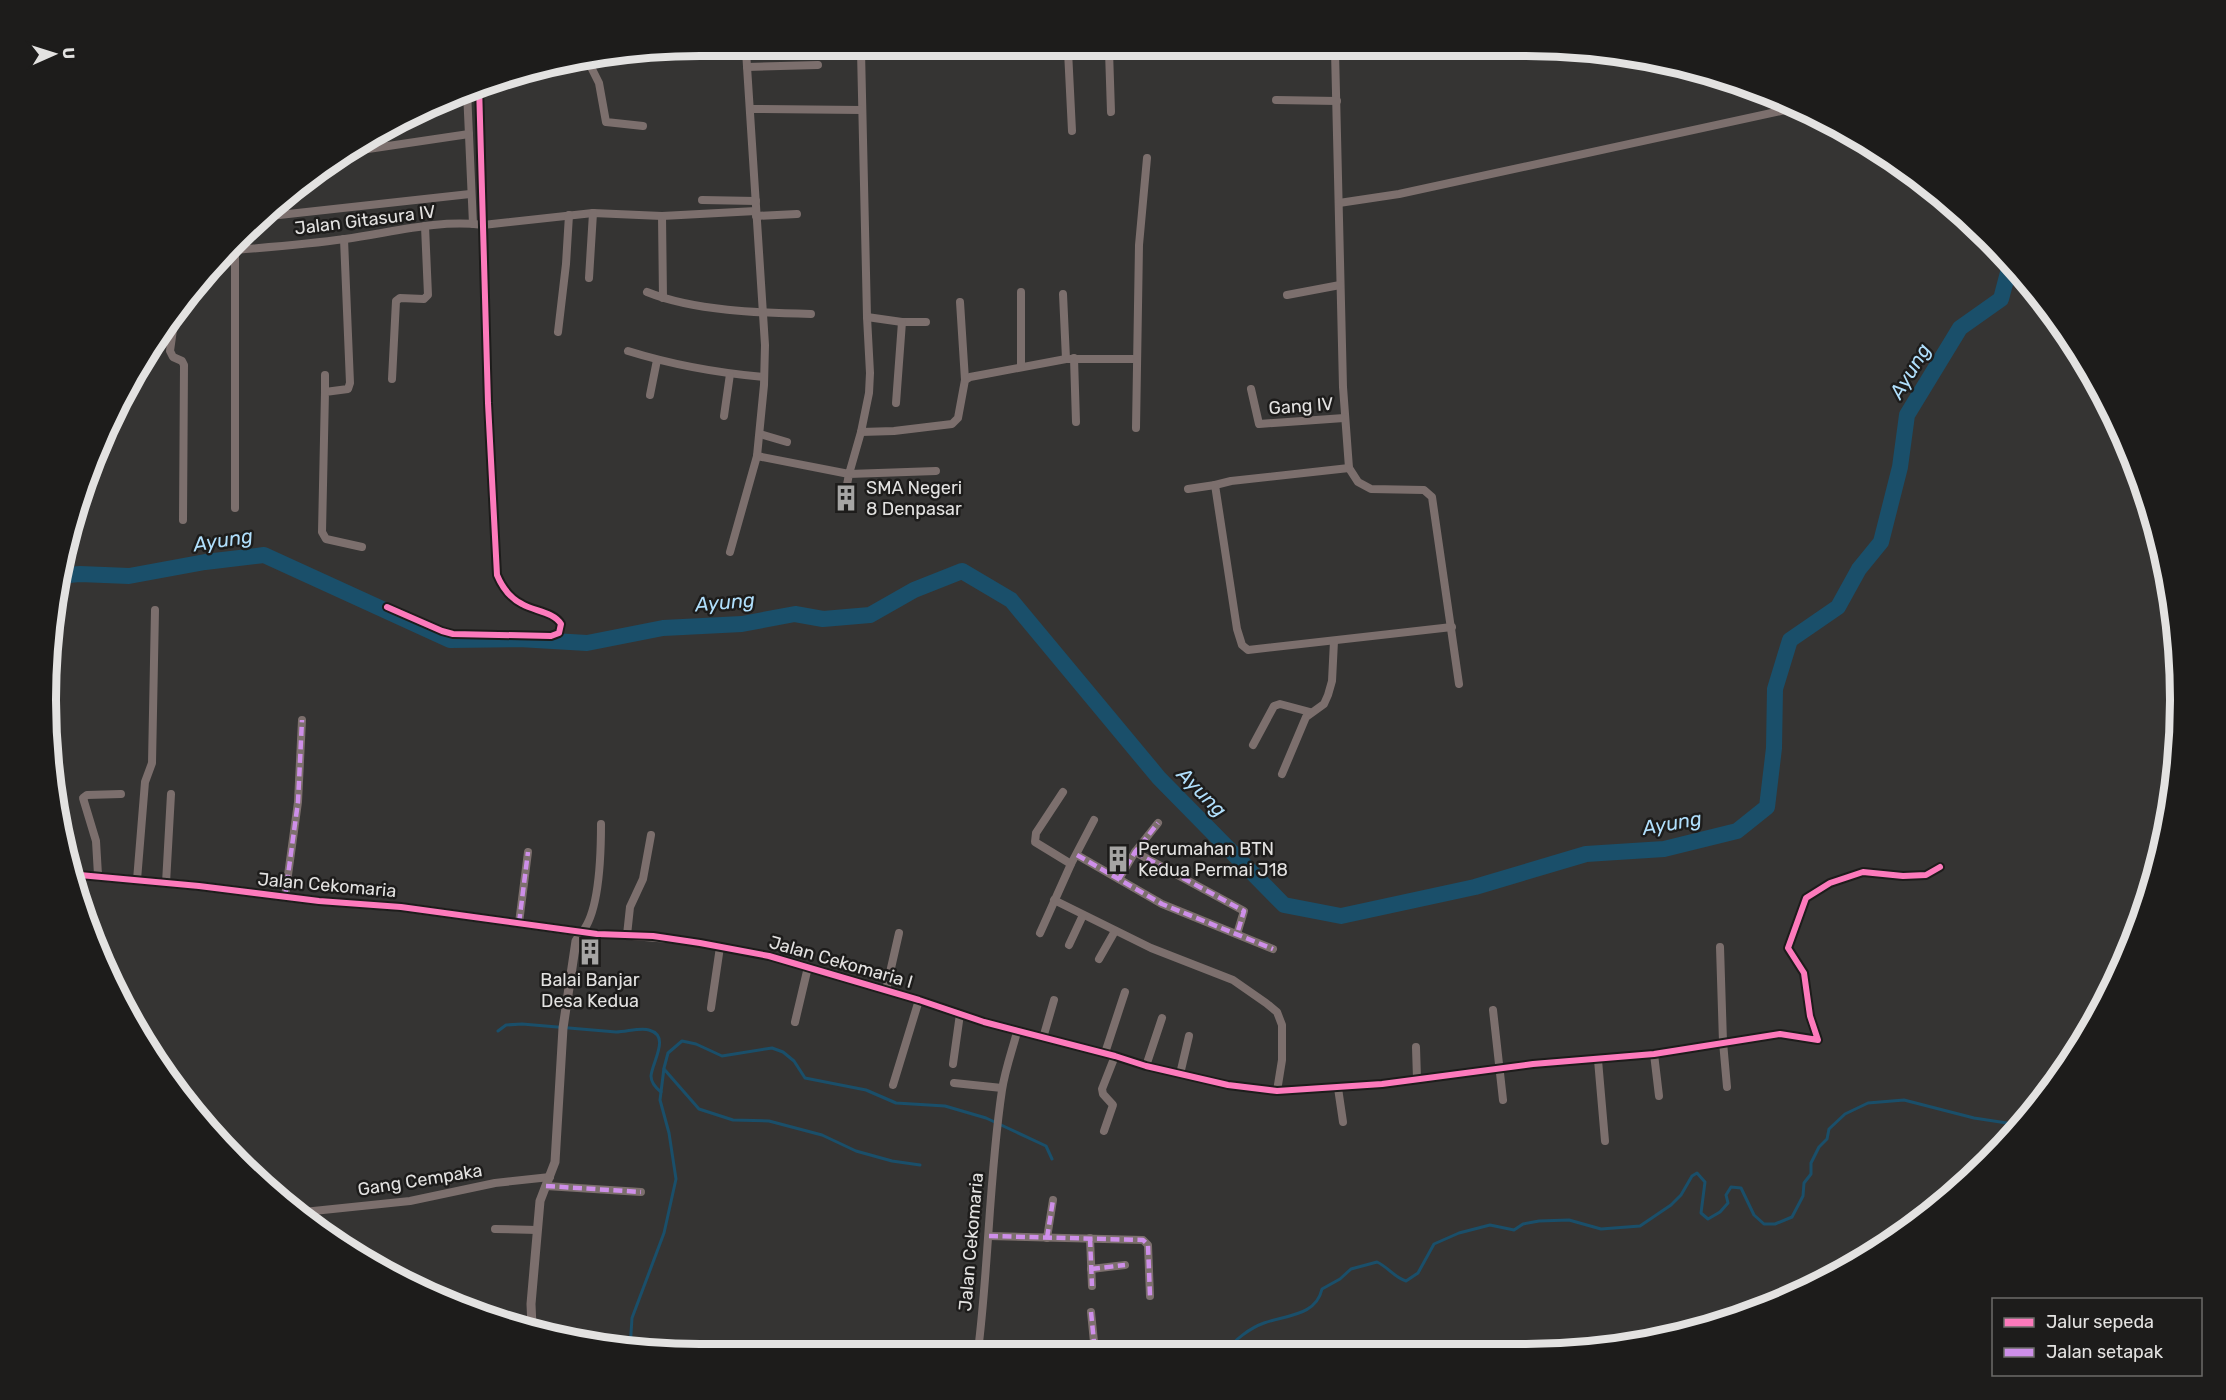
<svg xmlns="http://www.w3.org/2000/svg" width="2226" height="1400" font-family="Rubik,sans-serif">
  <rect width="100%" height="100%" fill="#353433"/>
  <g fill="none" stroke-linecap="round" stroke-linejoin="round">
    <g stroke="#1a4f6a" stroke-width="3">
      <path d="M 498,1031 L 506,1025 L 522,1024 L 616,1032 C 626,1032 641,1027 649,1030 C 671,1036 652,1062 651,1076 C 651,1083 656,1088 661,1092"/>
      <polyline points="664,1069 699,1109 733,1120 769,1121 822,1135 856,1151 892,1161 920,1165"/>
      <polyline points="630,1349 632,1318 664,1233 676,1179 669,1133 660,1100 664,1068 668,1053 682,1041 696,1044 722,1056 772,1048 783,1052 794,1061 805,1078 866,1090 896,1103 945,1106 986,1118 1046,1146 1052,1159"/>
      <path d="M 1226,1352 C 1234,1340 1250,1328 1264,1323 C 1286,1315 1316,1316 1322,1289 L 1340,1279 L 1351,1269 L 1377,1262 C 1388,1267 1395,1278 1406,1281 L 1418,1273 L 1434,1244 L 1459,1233 L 1490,1225 L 1514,1230 L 1523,1224 L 1539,1221 L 1569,1220 L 1601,1229 L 1640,1226 L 1671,1205 L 1681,1195 L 1692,1176 L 1697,1173 L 1705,1182 L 1701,1213 L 1708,1219 L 1720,1212 L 1728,1203 L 1726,1195 L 1731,1187 L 1741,1188 L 1754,1215 L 1764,1224 L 1775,1224 L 1792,1217 L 1803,1196 L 1804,1183 L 1811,1174 L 1811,1163 L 1819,1147 L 1827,1139 L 1829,1129 L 1845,1114 L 1868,1103 L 1904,1100 L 1974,1118 L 2020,1125"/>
    </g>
    <polyline stroke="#1a4f6a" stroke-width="16" points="57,576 80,574 129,576 205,562 264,555 450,640 519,639 587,643 663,628 742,624 795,614 823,619 870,615 914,590 962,571 1011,600 1159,778 1284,905 1341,916 1475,887 1586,854 1664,849 1737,831 1767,807 1774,748 1775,689 1790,640 1838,607 1859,569 1881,542 1900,467 1907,415 1960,328 2001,299 2011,261"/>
    <g stroke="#7c6f6d" stroke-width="8">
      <polyline points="861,51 867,317 870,373 869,393 861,432 894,431 952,424 958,418 965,380 970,377 1066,359 1136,359"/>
      <polyline points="1068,51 1072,131"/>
      <polyline points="1109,51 1111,112"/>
      <polyline points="1335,51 1343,387 1349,468 1358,482 1371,489 1424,490 1432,497 1459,684"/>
      <polyline points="586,57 599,83 606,122 643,126"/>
      <polyline points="747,67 818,65"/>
      <polyline points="524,72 539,68"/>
      <polyline points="467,91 473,224"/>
      <polyline points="1276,100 1337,101"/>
      <polyline points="751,109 862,110"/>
      <polyline points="341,153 469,134"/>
      <polyline points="702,200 756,201"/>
      <polyline points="1339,203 1399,194 1790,109 1796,106"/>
      <polyline points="662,216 663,298"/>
      <polyline points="756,216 797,214"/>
      <polyline points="261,217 470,194"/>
      <polyline points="344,239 350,383 348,389 325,392 322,532 326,539 362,547"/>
      <path d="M 226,249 L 235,250 C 272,247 309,244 345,239 C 390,233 438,219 483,225 L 593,213 L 662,216 L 756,211"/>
      <polyline points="235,250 235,508"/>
      <polyline points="589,278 593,213"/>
      <path d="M 647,292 C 694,311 760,313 811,314"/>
      <polyline points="1063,294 1066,359"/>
      <polyline points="1287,295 1340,285"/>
      <polyline points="960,302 965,380"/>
      <polyline points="176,308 170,351 173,357 182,361 184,365 183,520"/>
      <polyline points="867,317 902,322 926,322"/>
      <polyline points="558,332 566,264 569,215"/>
      <path d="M 628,351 C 673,365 718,373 764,377"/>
      <polyline points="1074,358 1076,422"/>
      <polyline points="1021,366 1021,292"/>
      <polyline points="392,379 396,301 400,298 424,299 428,295 425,226"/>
      <polyline points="1251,389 1259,424 1344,418"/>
      <polyline points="325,392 325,375"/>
      <polyline points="650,395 657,360"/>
      <polyline points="896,403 902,322"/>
      <polyline points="724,416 730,374"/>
      <polyline points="1136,428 1139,245 1147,158"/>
      <polyline points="760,434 787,442"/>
      <polyline points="757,456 849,474 861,432"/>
      <polyline points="1349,468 1231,481 1215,485 1237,629 1242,645 1248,650 1452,627"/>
      <polyline points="1188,489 1215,485"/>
      <polyline points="844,501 849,474 936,471"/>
      <polyline points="730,552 757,456 764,385 765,345 746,51"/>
      <path d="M 387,607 L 442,631 L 453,634 L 551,636 L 559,633 L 561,624 C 554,612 534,611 522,604 C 510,598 502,587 497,575 L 488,403 L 479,85"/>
      <polyline points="1253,745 1274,706 1280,704 1310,712"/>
      <polyline points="1282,774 1306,717 1324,704 1328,695 1332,681 1334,641"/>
      <polyline points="1063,792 1036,833 1035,842 1071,864"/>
      <polyline points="1135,852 1244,911 1237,934"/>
      <polyline points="1077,855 1162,904 1273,949"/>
      <polyline points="98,875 96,841 83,798 87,795 121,794"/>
      <polyline points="1119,879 1135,852 1158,823"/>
      <polyline points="137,880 145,782 152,763 155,610"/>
      <polyline points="166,883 171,794"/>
      <polyline points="285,897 298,802 302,720"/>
      <polyline points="1054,900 1151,948 1233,980 1266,1003 1277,1012 1282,1025 1282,1060 1277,1091"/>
      <polyline points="519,923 528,852"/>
      <polyline points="582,932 682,940 769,956 919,1000 984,1022 1115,1056 1146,1066 1228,1085 1277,1091 1382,1084 1533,1064 1654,1054 1780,1034 1818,1040 1810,1016 1804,973 1788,948 1806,898 1830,883 1863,872 1903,876 1926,875 1940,867"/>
      <path d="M 582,932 C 600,911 601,851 601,824"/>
      <polyline points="1040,933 1071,864 1094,820"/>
      <polyline points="627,935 630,907 643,879 651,835"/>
      <polyline points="1069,945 1083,915"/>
      <polyline points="1720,947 1723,1042 1727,1087"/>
      <polyline points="1099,959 1115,931"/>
      <polyline points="886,990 899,933"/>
      <polyline points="711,1008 720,947"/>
      <polyline points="1493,1010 1503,1100"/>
      <polyline points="795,1022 808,967"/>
      <polyline points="1043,1038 1054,1000"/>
      <polyline points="1416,1047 1417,1079"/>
      <polyline points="1105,1053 1125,992"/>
      <polyline points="1654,1054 1659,1096"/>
      <polyline points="1598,1060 1605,1141"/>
      <polyline points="953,1064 960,1014"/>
      <polyline points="1146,1066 1162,1018"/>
      <polyline points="1180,1074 1189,1036"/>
      <polyline points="954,1083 1002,1088"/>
      <polyline points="893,1085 919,1000"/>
      <polyline points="1338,1088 1343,1122"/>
      <polyline points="1104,1131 1113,1105 1103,1094 1102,1089 1115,1056"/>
      <polyline points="546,1186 641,1192"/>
      <polyline points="294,1213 410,1201 495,1183 550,1177"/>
      <polyline points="495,1229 537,1230"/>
      <polyline points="989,1236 1143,1240 1148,1245 1150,1296"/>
      <polyline points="1047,1238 1053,1200"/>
      <polyline points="1090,1238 1092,1286"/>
      <polyline points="1091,1269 1125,1265"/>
      <polyline points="1091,1312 1095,1352"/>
      <path d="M 978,1351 C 989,1264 989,1176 1002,1090 C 1005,1070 1012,1051 1017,1032"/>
    </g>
    <polyline stroke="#7c6f6d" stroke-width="9" points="69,874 199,886 319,901 401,907 582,932 576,941 563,1028 555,1162 540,1201 531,1304 532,1327"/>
    <g stroke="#ce8fe9" stroke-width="4.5" stroke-dasharray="9 4.5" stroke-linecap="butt">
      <polyline points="1135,852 1244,911 1237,934"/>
      <polyline points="1077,855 1162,904 1273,949"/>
      <polyline points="1119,879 1135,852 1158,823"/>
      <polyline points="285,897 298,802 302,720"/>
      <polyline points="519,923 528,852"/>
      <polyline points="546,1186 641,1192"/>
      <polyline points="989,1236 1143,1240 1148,1245 1150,1296"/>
      <polyline points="1047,1238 1053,1200"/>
      <polyline points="1090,1238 1092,1286"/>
      <polyline points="1091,1269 1125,1265"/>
      <polyline points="1091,1312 1095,1352"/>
    </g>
    <g stroke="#1d1c1b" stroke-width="10">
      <g id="cycleway">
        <path d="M 387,607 L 442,631 L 453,634 L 551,636 L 559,633 L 561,624 C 554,612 534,611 522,604 C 510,598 502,587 497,575 L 488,403 L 479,85"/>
        <polyline points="69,874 199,886 319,901 401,907 597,934 653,936 700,943 769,956 919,1000 984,1022 1115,1056 1146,1066 1228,1085 1277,1091 1382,1084 1533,1064 1654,1054 1780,1034 1818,1040 1810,1016 1804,973 1788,948 1806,898 1830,883 1863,872 1903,876 1926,875 1940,867"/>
      </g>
    </g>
    <use href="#cycleway" stroke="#fd7abc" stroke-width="6"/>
  </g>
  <defs>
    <g id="building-bare" transform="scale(2.07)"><path d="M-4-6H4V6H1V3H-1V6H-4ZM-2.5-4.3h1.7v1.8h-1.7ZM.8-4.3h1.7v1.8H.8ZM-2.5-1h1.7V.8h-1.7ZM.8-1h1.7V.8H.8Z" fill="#a6a5a4" stroke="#1d1c1b" stroke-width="2.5" paint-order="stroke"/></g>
  </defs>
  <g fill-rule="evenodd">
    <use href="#building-bare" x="846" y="498"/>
    <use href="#building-bare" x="1118" y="859"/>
    <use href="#building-bare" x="590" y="952"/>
  </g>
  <g text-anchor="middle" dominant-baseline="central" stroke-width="5" stroke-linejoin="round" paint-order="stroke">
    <g font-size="18" fill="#e3e2e1" stroke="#1d1c1b">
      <text transform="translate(365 220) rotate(-7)">Jalan Gitasura IV</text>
      <text transform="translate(1301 406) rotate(-4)">Gang IV</text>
      <text transform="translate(327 885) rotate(5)">Jalan Cekomaria</text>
      <text transform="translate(841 962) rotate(16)">Jalan Cekomaria I</text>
      <text transform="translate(420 1180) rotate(-9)">Gang Cempaka</text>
      <text transform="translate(971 1242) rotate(-85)">Jalan Cekomaria</text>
    </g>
    <g font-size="18" fill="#e3e2e1" stroke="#1d1c1b" text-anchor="start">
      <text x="866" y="488">SMA Negeri<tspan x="866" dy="21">8 Denpasar</tspan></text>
      <text x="1138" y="849">Perumahan BTN<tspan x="1138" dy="21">Kedua Permai J18</tspan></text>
      <text x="590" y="980" text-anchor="middle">Balai Banjar<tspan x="590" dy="21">Desa Kedua</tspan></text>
    </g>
    <g font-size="20" font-style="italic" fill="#b0dffc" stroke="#1d1c1b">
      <text transform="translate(1910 371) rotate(-59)">Ayung</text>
      <text transform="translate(223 540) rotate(-9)">Ayung</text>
      <text transform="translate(725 602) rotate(-5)">Ayung</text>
      <text transform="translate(1202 792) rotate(45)">Ayung</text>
      <text transform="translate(1672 823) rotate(-10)">Ayung</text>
    </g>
  </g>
  <path d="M0 0H2226V1400H0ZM700 56H1526A644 644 0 0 1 2170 700V700A644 644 0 0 1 1526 1344H700A644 644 0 0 1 56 700V700A644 644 0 0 1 700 56Z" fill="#1d1c1b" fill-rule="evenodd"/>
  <path fill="none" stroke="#e3e2e1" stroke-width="8" d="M700 56H1526A644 644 0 0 1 2170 700V700A644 644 0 0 1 1526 1344H700A644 644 0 0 1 56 700V700A644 644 0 0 1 700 56Z"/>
  <rect x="1992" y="1298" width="210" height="78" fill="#1d1c1b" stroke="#6c6b6a" stroke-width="1.5"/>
  <rect x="2004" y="1318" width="30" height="9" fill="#fd7abc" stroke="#6c6b6a" stroke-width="1.5"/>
  <text x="2046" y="1328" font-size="18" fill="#e3e2e1">Jalur sepeda</text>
  <rect x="2004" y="1348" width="30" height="9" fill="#ce8fe9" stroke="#6c6b6a" stroke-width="1.5"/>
  <text x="2046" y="1358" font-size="18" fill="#e3e2e1">Jalan setapak</text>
  <g transform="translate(54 54) rotate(87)" stroke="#1d1c1b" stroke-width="4.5" paint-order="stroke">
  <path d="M0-4.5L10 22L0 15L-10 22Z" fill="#e3e2e1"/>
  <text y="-9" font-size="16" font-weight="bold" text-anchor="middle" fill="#e3e2e1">U</text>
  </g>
</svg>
